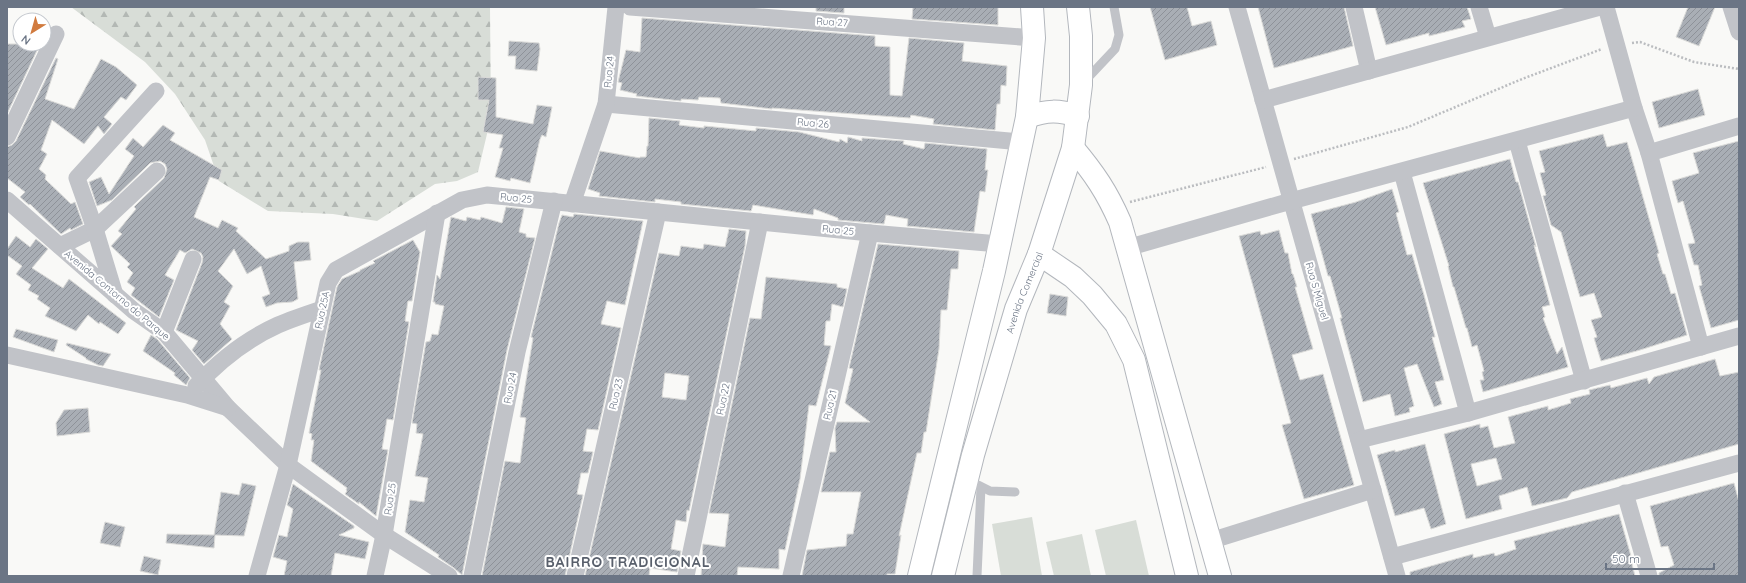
<svg xmlns="http://www.w3.org/2000/svg" width="1746" height="583" font-family="Quicksand,sans-serif">
  <defs>
    <pattern id="forest-firs" width="22" height="20" patternUnits="userSpaceOnUse"><rect width="22" height="20" fill="#d8ddd7"/><path d="M5 1l3.5 6h-7zM16 11l3.5 6h-7z" fill="#b3b8b4"/></pattern>
    <pattern id="building-hatch" width="6" height="6" patternUnits="userSpaceOnUse"><rect width="6" height="6" fill="#a9aeb5"/><path d="M-1 1l2-2M0 6l6-6M5 7l2-2" fill="none" stroke="#8e9299"/></pattern>
  </defs>
  <rect width="100%" height="100%" fill="#f9f9f7"/>
  <polygon fill="url(#forest-firs)" points="71,7 490,7 491,117 478,172 457,181 435,184 377,221 333,214 268,211 219,181 205,140 175,94 145,62"/>
  <g fill="#d8ddd7">
    <polygon points="1032,517 1042,576 1001,576 992,524"/>
    <polygon points="1136,520 1149,576 1106,576 1095,530"/>
    <polygon points="1082,534 1091,576 1054,576 1046,542"/>
  </g>
  <g fill="url(#building-hatch)" stroke="#dbdbd9" fill-rule="evenodd">
    <polygon points="816,7 844,7 844,13 816,11"/>
    <polygon points="913,7 998,7 998,25 912,19"/>
    <polygon points="1150,7 1187,7 1192,26 1211,21 1217,45 1165,60"/>
    <polygon points="1258,7 1344,7 1353,46 1274,68"/>
    <polygon points="1375,7 1467,7 1471,19 1462,21 1465,27 1429,36 1429,33 1386,45"/>
    <polygon points="1688,7 1715,7 1699,46 1676,37"/>
    <polygon points="642,18 875,36 875,46 890,47 890,95 902,96 909,38 964,43 962,61 1007,66 1006,86 1001,85 1000,104 997,104 995,130 933,124 934,119 911,115 910,118 772,108 772,109 721,103 720,98 699,97 698,100 681,99 681,101 636,96 637,94 620,90 622,83 618,82 626,50 640,52"/>
    <polygon points="509,41 539,43 540,49 537,71 515,69 516,56 508,56"/>
    <polygon points="7,44 40,44 7,114"/>
    <polygon points="56,58 58,59 45,99 74,109 101,59 116,67 137,85 126,100 121,97 104,117 112,124 104,134 98,126 84,144 52,120 41,150 47,154 39,169 46,175 45,179 71,204 75,202 83,224 71,230 70,228 61,234 30,204 29,205 20,197 25,192 7,178 7,147 12,145 16,141"/>
    <polygon points="478,77 496,78 496,117 533,124 537,105 552,107 546,137 542,135 540,139 530,183 511,178 510,181 495,177 503,148 499,148 503,135 483,132 489,100 478,100"/>
    <polygon points="1698,89 1705,115 1659,128 1652,102"/>
    <polygon points="649,118 680,121 679,125 704,128 704,126 756,131 756,128 799,132 839,142 840,139 847,143 848,137 862,141 862,138 904,141 903,144 924,149 925,143 987,149 985,170 988,170 985,192 980,191 974,232 907,226 908,219 886,215 884,224 838,220 838,218 814,209 813,215 753,205 751,211 681,204 681,202 655,199 655,202 599,196 600,193 588,189 600,151 640,158 640,157 646,157 647,146 648,146"/>
    <polygon points="163,125 175,133 170,140 222,170 219,180 210,177 194,217 218,228 222,220 238,228 236,231 266,259 289,251 289,246 298,242 309,242 311,260 294,262 298,299 292,302 277,303 266,307 262,297 270,294 261,266 247,274 234,249 218,271 233,286 224,302 230,306 220,324 232,339 204,364 192,350 198,341 176,330 202,263 203,257 201,253 192,249 185,253 180,250 165,275 174,280 159,317 131,295 135,288 127,282 133,273 127,267 130,264 111,246 122,234 118,231 136,209 134,207 164,178 167,169 165,164 160,161 150,163 112,200 97,206 89,182 101,177 109,194 134,156 125,149 133,138 143,147"/>
    <polygon points="1603,134 1607,147 1627,142 1659,253 1657,254 1663,274 1665,274 1671,294 1675,293 1687,335 1640,350 1601,361 1594,338 1597,337 1591,320 1602,317 1594,293 1580,297 1561,232 1551,225 1543,196 1546,195 1540,173 1545,172 1539,151"/>
    <polygon points="1739,141 1739,320 1711,328 1699,286 1702,285 1698,265 1694,265 1688,244 1695,243 1683,201 1678,203 1672,181 1699,173 1693,153"/>
    <polygon points="1510,159 1516,182 1518,182 1536,247 1534,245 1550,305 1542,307 1545,317 1543,318 1557,354 1562,347 1568,367 1483,392 1480,380 1484,380 1482,372 1484,371 1477,345 1472,347 1467,328 1466,328 1454,287 1453,287 1448,266 1449,266 1423,183"/>
    <polygon points="1392,189 1399,212 1396,213 1407,255 1412,254 1424,295 1435,337 1432,337 1444,380 1435,382 1442,404 1434,407 1417,364 1404,368 1414,406 1409,408 1410,412 1395,416 1390,394 1363,402 1340,318 1342,318 1330,276 1328,276 1311,214 1356,202"/>
    <polygon points="506,207 524,209 519,232 526,234 526,237 535,238 507,350 462,575 454,568 438,557 439,555 405,532 410,500 424,502 428,478 415,476 423,434 416,433 417,424 412,423 426,342 430,341 432,334 438,335 444,306 435,304 435,302 433,302 437,275 440,279 451,217 466,221 467,217 480,220 481,217 502,223"/>
    <polygon points="574,214 643,221 625,305 607,301 601,324 621,328 598,430 587,429 583,451 593,452 588,473 581,473 577,494 583,495 565,576 482,576 505,461 520,463 526,418 520,417 533,338 531,337 559,223 562,215 573,217"/>
    <path d="M 729,229 L 746,231 L 745,246 L 689,511 L 687,510 L 686,522 L 676,520 L 671,549 L 681,551 L 677,572 L 650,568 L 649,576 L 585,576 L 659,253 L 679,256 L 681,246 L 703,249 L 704,244 L 725,247 ZM 665,373 L 689,376 L 686,400 L 662,397 Z"/>
    <polygon points="1279,230 1285,253 1288,253 1292,274 1293,274 1297,287 1295,287 1313,349 1292,355 1300,380 1323,374 1354,485 1304,499 1282,425 1291,423 1239,236 1260,231 1261,235"/>
    <polygon points="16,236 30,247 36,239 48,249 32,268 63,288 69,279 126,323 118,334 100,322 99,324 88,315 76,331 45,316 50,308 37,299 39,296 28,290 31,285 16,274 22,266 7,255 7,249"/>
    <polygon points="413,240 420,252 412,301 408,301 405,321 409,322 393,420 387,419 382,449 388,450 376,516 359,502 359,504 345,494 347,491 346,490 347,488 311,461 314,440 311,440 312,434 309,433 321,370 319,370 320,365 337,287 342,279 360,271 360,270 375,263 373,261"/>
    <polygon points="878,244 959,251 958,269 951,269 947,310 941,310 939,349 926,432 924,432 921,453 917,453 899,536 901,535 895,574 887,574 887,576 802,576 807,550 846,546 847,534 853,534 861,492 821,492 830,452 836,452 835,428 837,422 870,422 845,403 853,369 849,368"/>
    <polygon points="766,277 837,284 837,287 847,289 843,307 832,304 830,321 826,321 824,345 831,346 816,406 809,405 800,479 785,550 779,549 779,569 738,567 737,576 701,576 703,544 725,547 729,514 709,513 750,318 761,319"/>
    <polygon points="1050,294 1068,297 1066,316 1047,313"/>
    <polygon points="16,329 58,340 54,352 13,337"/>
    <polygon points="151,335 157,339 190,378 186,385 174,375 175,373 143,351"/>
    <polygon points="67,343 111,354 103,366 98,365 86,359 86,358 66,345"/>
    <path d="M 1715,359 L 1720,376 L 1739,372 L 1739,444 L 1572,492 L 1567,498 L 1532,506 L 1527,487 L 1499,496 L 1502,509 L 1466,519 L 1444,434 L 1480,424 L 1480,428 L 1488,426 L 1494,448 L 1515,443 L 1508,417 L 1548,406 L 1548,410 L 1571,403 L 1570,399 L 1590,394 L 1589,390 L 1610,385 L 1611,388 L 1647,378 L 1649,384 L 1654,377 ZM 1496,458 L 1502,479 L 1477,486 L 1471,464 Z"/>
    <polygon points="88,408 90,432 57,436 56,423 64,410"/>
    <polygon points="1425,444 1446,524 1431,529 1424,508 1395,516 1377,455 1395,450 1395,452"/>
    <polygon points="242,483 256,486 244,536 215,535 214,548 166,543 167,534 214,535 221,492 239,495"/>
    <polygon points="1734,483 1739,502 1739,576 1659,576 1659,573 1674,565 1668,546 1661,547 1650,506"/>
    <polygon points="293,484 354,526 354,528 339,535 369,542 365,559 335,553 331,576 284,576 287,561 273,557 279,535 287,537 293,509 287,505"/>
    <polygon points="1619,514 1631,556 1630,556 1635,576 1410,576 1410,572 1473,554 1473,558 1494,553 1495,556 1516,549 1514,541"/>
    <polygon points="105,522 125,527 120,547 100,543"/>
    <polygon points="144,556 161,560 158,575 140,571"/>
  </g>
  <g fill="none" stroke-linecap="round" stroke-linejoin="round">
    <g stroke="#b3b7bd" stroke-width="24">
      <g id="secondary">
        <path d="M 1027,117 C 1048,110 1058,110 1078,116"/>
        <path d="M 1073,148 C 1094,173 1107,192 1120,222 L 1220,576"/>
        <polyline points="1039,254 1073,277 1092,295 1116,324 1134,360 1187,576"/>
        <polyline points="919,576 994,271 1027,117 1034,38 1032,7"/>
        <path id="s1" d="M 943,576 L 973,455 L 1016,309 L 1039,254 L 1073,148 L 1081,85 L 1081,36 L 1078,7"/>
      </g>
    </g>
    <g stroke="#bbbdc0" stroke-width="2.5" stroke-dasharray="2 2" stroke-linecap="butt">
      <polyline points="1632,43 1640,42 1694,62 1739,69"/>
      <polyline points="1294,159 1408,127 1522,79 1602,49"/>
      <polyline points="1130,202 1266,167"/>
    </g>
    <g stroke="#c1c3c8" stroke-width="9">
      <polyline points="1083,83 1115,49 1119,35 1114,7"/>
      <polyline points="978,485 990,491 1015,492"/>
      <polyline points="977,576 981,487"/>
    </g>
    <g stroke="#c1c3c8" stroke-width="17">
      <polyline points="630,7 1034,38"/>
      <polyline points="1237,7 1397,576"/>
      <polyline points="1354,7 1369,71"/>
      <polyline points="1479,7 1488,37"/>
      <polyline points="1606,7 1634,108 1649,153 1701,347"/>
      <polyline points="1731,7 1739,32"/>
      <polyline points="1263,100 1600,7"/>
      <polyline points="606,104 1021,142"/>
      <polyline points="7,137 56,34"/>
      <polyline points="1517,141 1584,381"/>
      <polyline points="1649,153 1739,126"/>
      <polyline points="1402,172 1468,413"/>
      <polyline points="7,200 134,311 164,332 228,408 288,465 384,535 449,576"/>
      <polyline points="572,204 606,104 616,7"/>
      <polyline points="60,246 95,229 157,171"/>
      <polyline points="1127,248 1291,201 1634,108"/>
      <polyline points="115,295 95,229 77,178 156,91"/>
      <polyline points="164,332 193,259"/>
      <polyline points="7,355 187,395 228,408"/>
      <path d="M 196,386 C 218,362 247,339 278,325 C 292,319 307,314 322,309"/>
      <polyline points="1359,440 1468,413 1739,336"/>
      <polyline points="1625,493 1649,576"/>
      <polyline points="1210,541 1373,490"/>
      <polyline points="1392,557 1739,463"/>
      <polyline points="257,576 288,465 328,283 336,270 462,200 487,195 870,233 999,244"/>
      <polyline points="375,576 384,535 437,213"/>
      <polyline points="472,576 517,352 554,201"/>
      <polyline points="575,576 658,212"/>
      <polyline points="686,576 760,222"/>
      <polyline points="791,576 870,233"/>
    </g>
    <use href="#secondary" stroke="#fff" stroke-width="22"/>
  </g>
  <g text-anchor="middle" dominant-baseline="central" stroke-width="4" stroke-linejoin="round" paint-order="stroke">
    <g font-size="10" fill="#6b7585" stroke="#fff">
      <text transform="translate(832 22) rotate(4)">Rua 27</text>
      <text transform="translate(609 72) rotate(-84)">Rua 24</text>
      <text transform="translate(813 123) rotate(5)">Rua 26</text>
      <text transform="translate(516 198) rotate(6)">Rua 25</text>
      <text transform="translate(838 230) rotate(6)">Rua 25</text>
      <text transform="translate(1317 291) rotate(74)">Rua S Miguel</text>
      <text stroke="none"><textPath href="#s1" startOffset="295">Avenida Comercial</textPath></text>
      <text transform="translate(117 295) rotate(40)">Avenida Contorno do Parque</text>
      <text transform="translate(322 310) rotate(-78)">Rua 25A</text>
      <text transform="translate(510 388) rotate(-79)">Rua 24</text>
      <text transform="translate(616 394) rotate(-77)">Rua 23</text>
      <text transform="translate(723 399) rotate(-78)">Rua 22</text>
      <text transform="translate(830 405) rotate(-77)">Rua 21</text>
      <text transform="translate(390 499) rotate(-81)">Rua 25</text>
    </g>
    <g font-size="14" font-weight="bold" letter-spacing="1" fill="#585f6b" stroke="#fff">
      <text x="628" y="562">BAIRRO TRADICIONAL</text>
    </g>
  </g>
  <rect width="1746" height="583" fill="none" stroke="#6b7585" stroke-width="16"/>
  <g transform="translate(32 32) rotate(217)"><circle r="19" fill="#ffffff" stroke="#c4c8ce"/>
  <path d="M0-3L7 15L0 10L-7 15Z" fill="#d17b3f"/>
  <text y="-6" font-size="11" font-weight="bold" text-anchor="middle" fill="#6b7585">N</text>
  </g>
  <path d="M1606 563v6h108v-6" fill="none" stroke="#6b7585" stroke-width="2"/>
  <text x="1612" y="563" font-size="12" fill="#6b7585" stroke="#ffffff" stroke-width="3" paint-order="stroke">50 m</text>
</svg>
